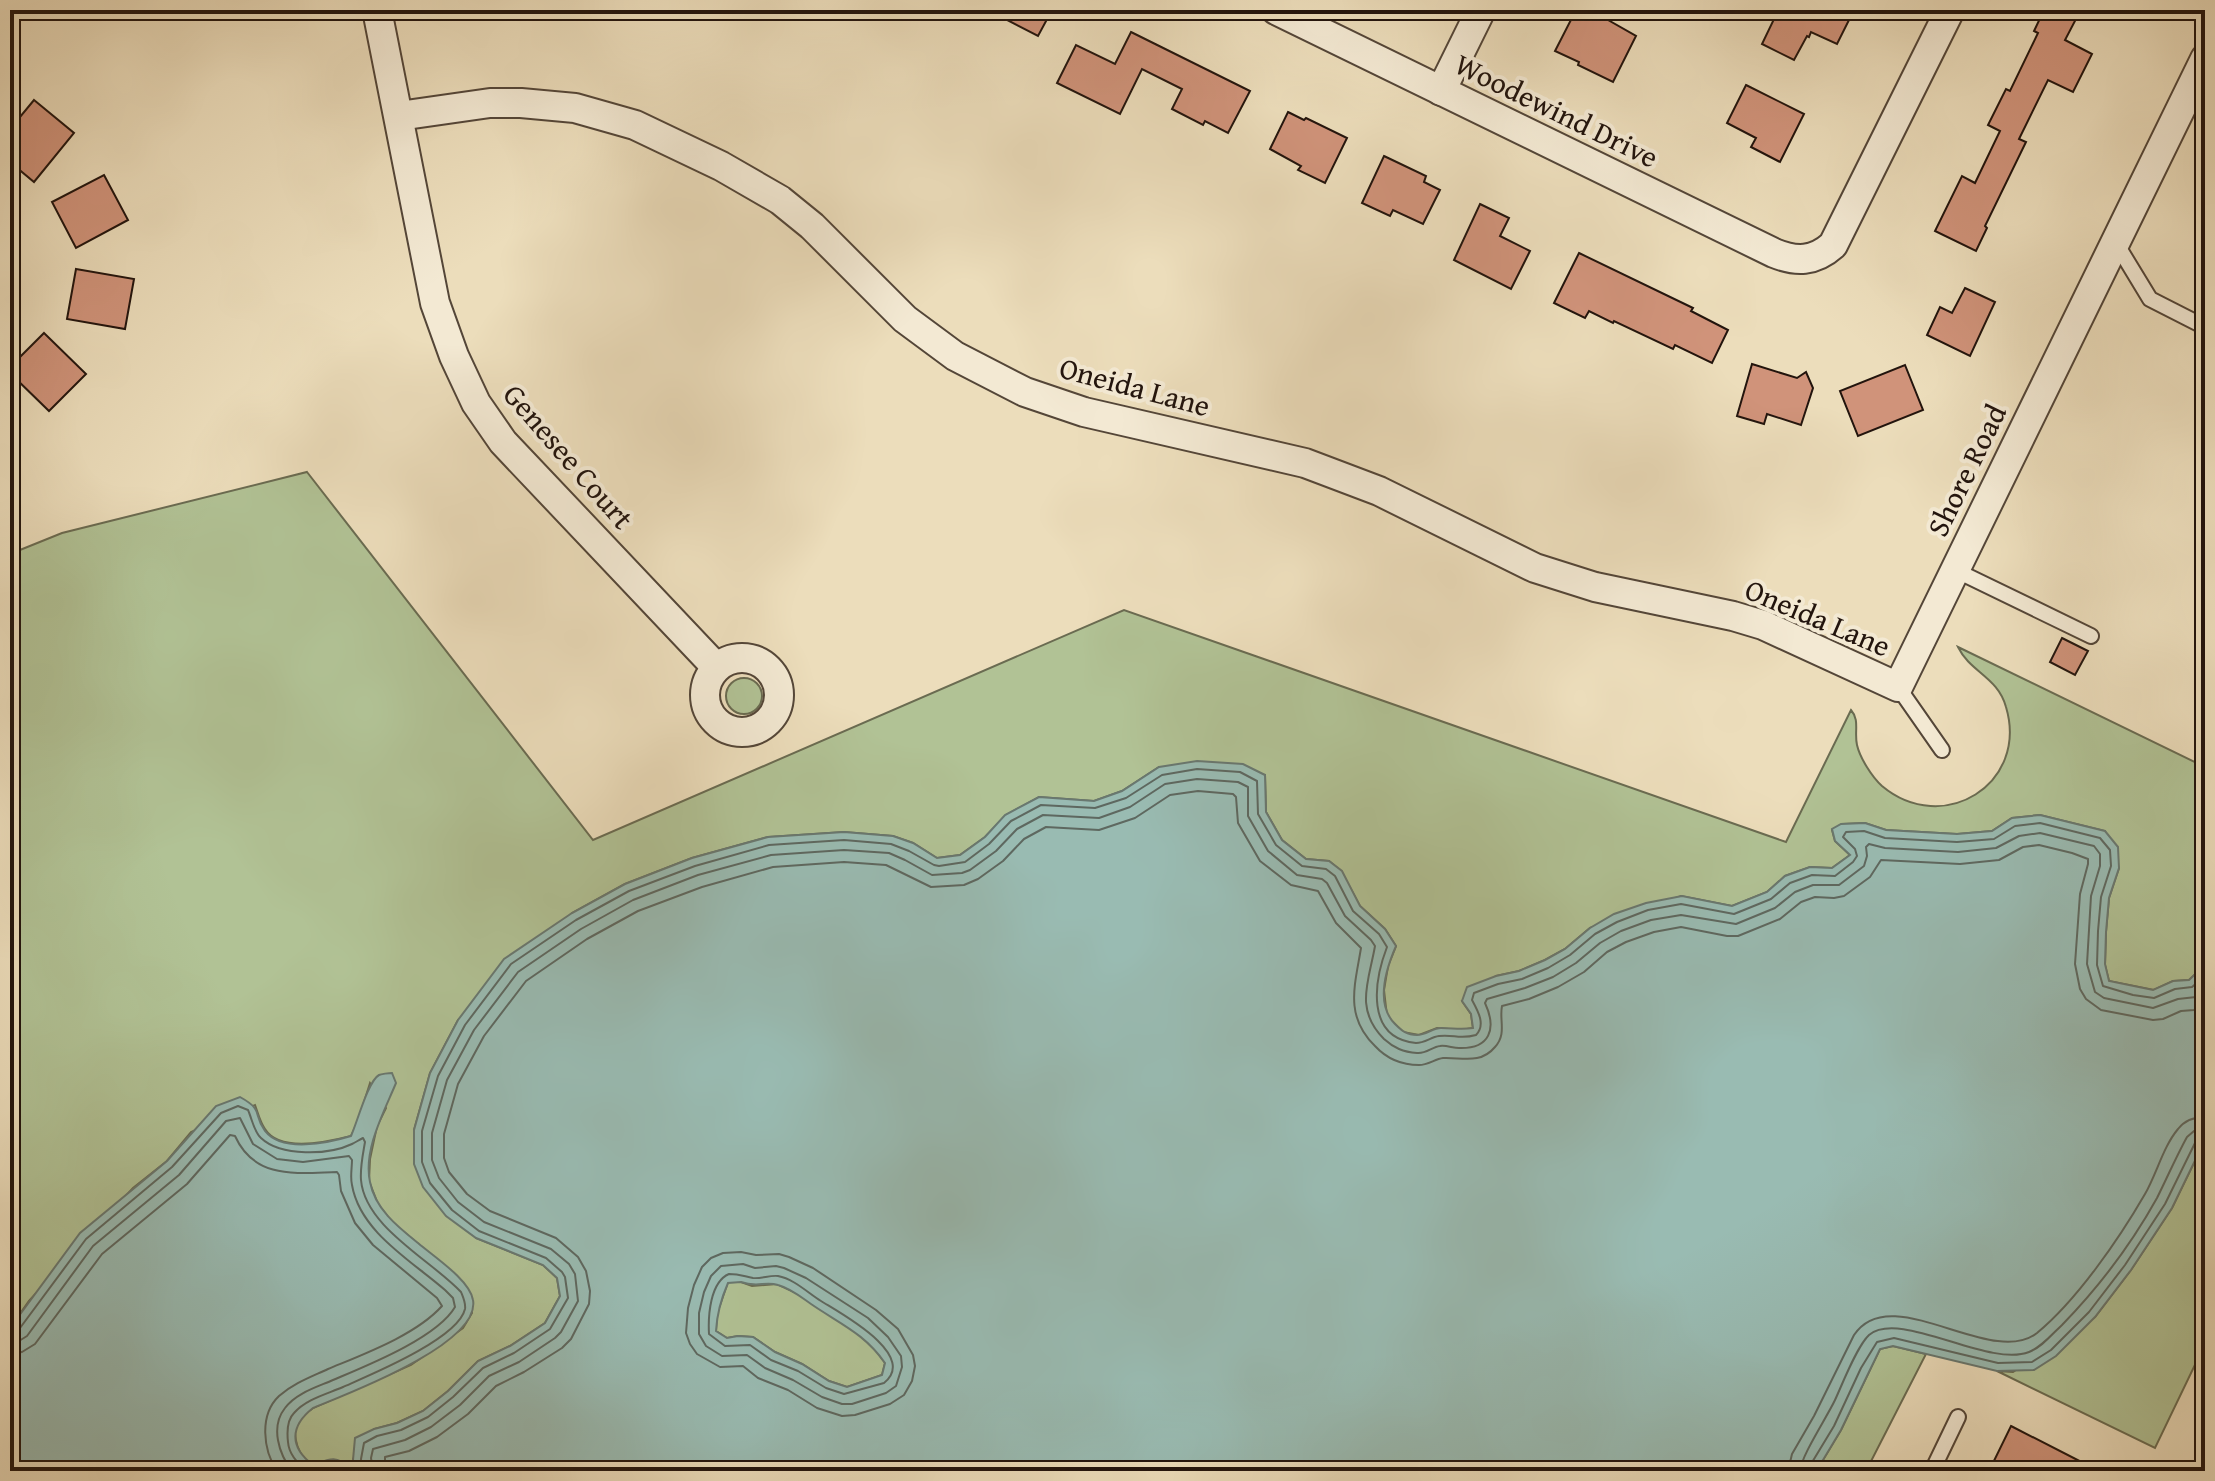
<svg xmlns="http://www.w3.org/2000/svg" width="2215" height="1481" font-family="'Gentium Book Plus',serif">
  <rect width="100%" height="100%" fill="#ecddbb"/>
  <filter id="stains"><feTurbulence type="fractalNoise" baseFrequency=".0025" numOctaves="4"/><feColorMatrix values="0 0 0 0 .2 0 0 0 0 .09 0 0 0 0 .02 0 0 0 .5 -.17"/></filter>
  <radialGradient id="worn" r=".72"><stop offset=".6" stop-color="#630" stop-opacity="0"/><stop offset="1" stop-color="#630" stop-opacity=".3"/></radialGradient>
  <g fill="#b1c295" stroke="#6a6b51" stroke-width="2">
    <path d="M 307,472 L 593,840 L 1124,610 L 1786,842 L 1851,710 C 1860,720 1854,732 1857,745 C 1860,758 1872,777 1882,786 C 1943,837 2029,784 2006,707 C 1998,677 1970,672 1958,647 L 2205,767 L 2205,965 L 2189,980 L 2173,981 L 2154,990 L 2109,981 L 2105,965 L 2106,932 L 2109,898 L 2119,868 L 2105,831 L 2040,815 L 2012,818 L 1992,831 L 1957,834 L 1886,830 L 1865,823 L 1842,824 L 1832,830 L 1835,841 L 1850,855 L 1832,868 L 1810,867 L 1785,876 L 1767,892 L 1732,906 L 1681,896 L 1590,928 L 1565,949 L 1545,960 L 1519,971 L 1496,976 L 1462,1001 L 1471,1014 L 1473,1028 L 1460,1030 L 1437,1028 L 1419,1035 L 1403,1032 L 1387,1016 L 1384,990 L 1388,966 L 1396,946 L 1385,929 L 1360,906 L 1341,871 L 1329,861 L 1306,859 L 1282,840 L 1266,812 L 1265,775 L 1159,767 L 1122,791 L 1094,801 L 1039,797 L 1006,815 L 985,837 L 960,855 L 937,858 L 913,843 L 893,836 L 844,832 L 768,837 L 692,858 L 625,884 L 572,913 L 458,1020 L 430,1073 L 414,1130 L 476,1238 L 543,1265 L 557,1278 L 560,1296 L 545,1323 L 510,1346 L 478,1361 L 448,1391 L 423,1411 L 397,1423 L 374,1429 L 353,1459 L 355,1471 L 345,1471 L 347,1468 C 337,1467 323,1468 314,1465 C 298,1459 291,1435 298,1421 C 301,1416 308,1412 313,1408 L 411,1365 L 463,1328 L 472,1313 L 457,1276 L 393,1223 L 378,1204 L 369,1181 L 370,1159 L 377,1126 L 386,1108 L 370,1083 L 358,1121 L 351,1136 C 328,1142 280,1153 265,1129 C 260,1122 258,1113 255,1105 L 191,1132 L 167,1161 L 133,1188 L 29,1301 L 10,1328 L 10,554 L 62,533 Z"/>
    <circle cx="744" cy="696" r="18"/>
    <polygon points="2205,1140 2205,1344 2155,1448 1997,1371 2013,1372 2095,1317 2131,1270 2172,1208"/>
    <polygon points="728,1282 741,1282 752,1286 777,1284 796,1293 856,1332 874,1348 885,1363 882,1375 847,1387 829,1381 802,1364 775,1352 753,1337 738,1336 727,1338 716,1331 717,1314"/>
    <polygon points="1893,1346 1926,1354 1866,1471 1813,1471 1817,1470 1841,1430 1880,1349"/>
  </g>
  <g fill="#99bbb2" stroke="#697870" stroke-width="2" fill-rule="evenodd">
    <path d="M 1197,761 L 1243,764 L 1265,775 L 1266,812 L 1282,840 L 1306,859 L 1329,861 L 1342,871 L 1360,906 L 1385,929 L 1396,946 C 1386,969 1375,1004 1395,1024 C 1402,1031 1407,1035 1417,1035 C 1426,1035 1433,1028 1441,1028 C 1453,1028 1461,1030 1473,1028 L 1471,1014 L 1462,1001 L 1467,987 L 1496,976 L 1519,971 L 1545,960 L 1565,949 L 1590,928 L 1614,914 L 1646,903 L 1682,896 L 1732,906 L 1767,892 L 1785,876 L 1810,867 L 1832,868 L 1850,855 L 1835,841 L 1832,829 L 1841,824 L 1865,823 L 1886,830 L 1957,834 L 1992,831 L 2012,818 L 2040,815 L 2105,831 L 2118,847 L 2119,868 L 2109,898 L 2106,932 L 2105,964 L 2109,981 L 2153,990 L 2173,981 L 2189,980 L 2205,965 L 2205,1140 L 2172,1208 L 2131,1270 L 2095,1317 L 2056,1356 L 2034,1370 L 1997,1371 L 1893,1346 L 1880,1349 L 1841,1430 L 1817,1470 L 1813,1471 L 355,1471 L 353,1460 L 355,1438 L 374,1429 L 397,1423 L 423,1411 L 448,1391 L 478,1361 L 510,1346 L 545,1323 L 560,1296 L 557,1278 L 543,1265 L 476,1238 L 446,1216 L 423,1187 L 414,1164 L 414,1130 L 430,1073 L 458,1020 L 504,959 L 572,913 L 625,884 L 692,858 L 768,837 L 844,832 L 893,836 L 913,843 L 937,858 L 960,855 L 985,837 L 1005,815 L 1039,797 L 1094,801 L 1122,791 L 1159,767 ZM 741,1282 C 757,1288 765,1281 778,1285 C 790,1288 801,1297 811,1304 C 840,1324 864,1333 885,1363 L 882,1375 L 847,1387 L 829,1381 L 802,1364 L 775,1352 L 753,1337 L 738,1336 L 727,1338 L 716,1331 C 717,1313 721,1299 728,1283 Z"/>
    <path d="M 392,1073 L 396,1083 C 384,1112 363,1150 370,1182 C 375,1209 398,1227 418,1243 C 433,1256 470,1280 473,1300 C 481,1344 347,1394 313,1408 C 290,1426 289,1447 313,1465 C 327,1460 338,1454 347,1468 L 345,1471 L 10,1471 L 10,1328 L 80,1233 L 167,1161 L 216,1106 L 240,1097 C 265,1111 252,1113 265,1131 C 282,1153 328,1143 351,1136 C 357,1123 368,1081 379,1075 C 381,1074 389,1073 392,1073 Z"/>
  </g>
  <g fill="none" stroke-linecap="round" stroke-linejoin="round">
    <g stroke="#5e6860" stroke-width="2">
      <polygon points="741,1252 756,1255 779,1254 789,1257 813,1268 876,1310 898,1329 913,1355 915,1366 912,1381 904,1395 890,1404 855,1415 842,1416 817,1408 788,1390 758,1378 743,1366 720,1367 697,1354 690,1344 686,1333 688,1308 694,1285 702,1267 711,1258 723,1253"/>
      <polygon points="743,1264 755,1268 776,1266 784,1268 806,1278 868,1318 888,1337 901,1356 902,1367 896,1386 886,1393 852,1404 842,1404 822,1397 793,1380 765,1368 747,1355 722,1356 706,1346 699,1334 699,1313 704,1292 711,1276 721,1266"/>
      <path d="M 729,1274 C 739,1274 743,1276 753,1278 C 761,1279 770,1275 778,1276 C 794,1279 808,1293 821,1301 C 840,1313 919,1355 884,1383 L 844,1394 L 826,1388 L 798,1371 L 771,1360 L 750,1345 L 725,1346 L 709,1334 C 708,1316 710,1282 729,1274 Z"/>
      <path d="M 10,1332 L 20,1328 L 86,1239 L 172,1167 L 221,1113 L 238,1106 L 248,1110 C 252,1119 254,1132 261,1138 C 281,1157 329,1155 352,1144 C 356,1142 359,1140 363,1138 L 365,1142 C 363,1154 360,1167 361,1180 C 365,1227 431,1260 461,1292 C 463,1297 466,1303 465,1309 C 458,1339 370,1375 343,1387 C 327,1394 306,1399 294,1413 C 287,1420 287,1433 288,1442 C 289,1455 298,1464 308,1471"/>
      <path d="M 10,1342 L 19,1341 L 27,1336 L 93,1246 L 179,1175 L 226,1121 L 240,1118 L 253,1144 L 277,1159 L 303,1162 L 349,1156 L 352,1160 C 352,1168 350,1177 352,1185 C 360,1232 412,1261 445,1290 L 453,1298 L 455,1307 C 437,1338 366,1366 333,1380 C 317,1387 296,1393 285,1408 C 270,1427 279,1454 292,1471"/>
      <path d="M 10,1354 L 22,1352 L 35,1344 L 102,1254 L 187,1184 L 230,1135 L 235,1136 C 255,1180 297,1173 337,1172 L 339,1175 L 341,1191 L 355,1223 L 373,1245 L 437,1298 L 442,1306 C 416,1335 364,1354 328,1369 C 311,1377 294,1383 279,1396 C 259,1415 263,1450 277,1471"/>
      <path d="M 362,1471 L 361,1459 L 364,1443 L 377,1436 L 401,1430 L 428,1417 L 453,1397 L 483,1368 L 514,1353 L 550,1329 L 568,1298 L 565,1277 L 562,1272 L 546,1258 L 479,1231 L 452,1210 L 430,1183 L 422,1162 L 422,1131 L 438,1076 L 465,1025 L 511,964 L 576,920 L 629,891 L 695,866 L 769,845 L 844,840 L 891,844 L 909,851 L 934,865 L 939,866 L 965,862 L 989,844 L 1011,821 L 1041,805 L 1095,808 L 1126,798 L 1162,775 L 1197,769 L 1240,772 L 1257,781 L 1258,814 L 1276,845 L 1302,866 L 1326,869 L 1335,876 L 1353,911 L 1379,934 L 1387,947 C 1374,981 1365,1038 1416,1043 C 1425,1043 1431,1037 1439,1036 C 1454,1034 1459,1040 1476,1035 C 1486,1025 1478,1011 1472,1000 L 1474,993 L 1498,984 L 1522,979 L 1548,968 L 1570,955 L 1595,934 L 1617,922 L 1648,910 L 1681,904 L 1734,914 L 1771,899 L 1790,883 L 1812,875 L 1835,876 L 1853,862 L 1857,856 L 1855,849 L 1843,837 L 1846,832 L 1864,831 L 1885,838 L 1957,842 L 1994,839 L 2015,826 L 2040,823 L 2100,838 L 2110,850 L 2111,866 L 2101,897 L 2098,931 L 2097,965 L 2103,986 L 2133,995 L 2154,998 L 2175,989 L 2192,987 L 2205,976"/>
      <path d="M 373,1471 L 371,1458 L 373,1449 L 405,1440 L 431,1427 L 460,1405 L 489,1376 L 519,1362 L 555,1338 L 561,1332 L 578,1301 L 575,1274 L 569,1264 L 551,1249 L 484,1222 L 458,1202 L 439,1178 L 432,1160 L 432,1133 L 447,1080 L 474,1030 L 518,972 L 581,929 L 633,900 L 698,875 L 771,855 L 844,850 L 889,853 L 905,860 L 932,875 L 962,873 L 970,870 L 996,851 L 1017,829 L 1043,815 L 1099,818 L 1130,807 L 1165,784 L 1197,779 L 1238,782 L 1248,787 L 1248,816 L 1268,851 L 1297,875 L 1322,879 L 1327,883 L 1345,916 L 1371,940 L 1375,946 C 1369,981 1354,1009 1384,1039 C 1394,1048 1403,1052 1417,1053 C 1426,1054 1432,1047 1440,1046 C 1446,1045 1453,1048 1459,1048 C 1490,1049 1497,1029 1485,1003 L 1487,999 L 1525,988 L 1553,977 L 1576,963 L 1600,943 L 1621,931 L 1651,920 L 1681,915 L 1736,924 L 1775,908 L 1795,892 L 1813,885 L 1839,885 L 1864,866 L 1867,856 L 1866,847 L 1869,844 L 1885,848 L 1958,852 L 1996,848 L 2019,836 L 2040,833 L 2094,846 L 2100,854 L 2100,866 L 2091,896 L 2087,964 L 2095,992 L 2104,998 L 2153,1008 L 2178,999 L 2196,997 L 2205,990"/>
      <path d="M 385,1471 L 385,1457 L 409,1451 L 437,1437 L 468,1414 L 496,1386 L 524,1372 L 562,1348 L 571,1339 L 589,1304 L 590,1291 L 586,1271 L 578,1257 L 556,1238 L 490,1211 L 467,1194 L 449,1172 L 444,1158 L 444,1134 L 458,1084 L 484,1036 L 526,981 L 587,939 L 638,911 L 702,887 L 773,867 L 844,862 L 886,865 L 931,887 L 964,885 L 978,879 L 1003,861 L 1024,839 L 1046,827 L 1099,830 L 1135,818 L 1170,795 L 1198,791 L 1233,794 L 1236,797 L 1238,823 L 1260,861 L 1291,885 L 1318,891 L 1336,923 L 1361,948 C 1355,985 1344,1016 1375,1046 C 1387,1059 1401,1065 1419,1065 C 1428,1065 1435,1059 1443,1058 C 1461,1057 1480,1065 1495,1047 C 1507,1034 1499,1020 1502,1006 L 1529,999 L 1558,987 L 1584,972 L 1607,952 L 1626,942 L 1654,932 L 1681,927 L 1727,936 L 1738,936 L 1780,919 L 1801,902 L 1815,897 L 1834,898 L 1844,896 L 1870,877 L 1881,860 L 1960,864 L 1999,860 L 2023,847 L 2039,845 L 2072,853 L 2088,859 L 2088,864 L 2080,894 L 2075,964 L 2080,989 L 2086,999 L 2101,1010 L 2153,1020 L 2163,1019 L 2181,1011 L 2194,1010 L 2205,1005"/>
      <path d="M 1788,1471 L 1792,1454 L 1814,1416 L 1854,1335 C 1891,1279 1991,1369 2037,1333 C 2077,1300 2119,1239 2145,1194 C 2157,1173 2163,1147 2178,1129 C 2185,1120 2194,1117 2205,1117"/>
      <path d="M 1800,1471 C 1801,1456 1827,1417 1835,1400 C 1842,1385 1857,1346 1869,1335 C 1900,1309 1988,1368 2029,1352 C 2042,1347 2052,1334 2062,1325 C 2098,1288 2132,1243 2157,1198 C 2167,1178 2176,1157 2187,1137 L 2194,1131 L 2205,1129"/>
      <polyline points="1810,1471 1811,1464 1834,1426 1861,1368 1877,1342 1894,1338 1998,1363 2032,1362 2051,1350 2089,1312 2125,1265 2165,1204 2195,1143 2199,1139 2205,1139"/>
    </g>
  </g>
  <g fill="#d0937a" stroke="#22140d" stroke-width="2">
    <polygon points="988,10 1052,10 1038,36"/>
    <polygon points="1576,10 1581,10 1599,19 1601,16 1636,36 1613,82 1578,65 1579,62 1555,51"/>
    <polygon points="1767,10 1854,10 1837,44 1811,32 1809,37 1807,36 1794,60 1762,44 1776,15"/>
    <polygon points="2044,10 2058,10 2076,19 2065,40 2092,54 2073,92 2048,80 2019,139 2026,142 1985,226 1987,228 1976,251 1935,231 1962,176 1975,183 2000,131 1988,125 2006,89 2010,91 2038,33 2034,31"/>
    <polygon points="1131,32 1250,91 1228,133 1205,121 1203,125 1172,109 1182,89 1142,69 1120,114 1057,83 1076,45 1115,64"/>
    <polygon points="1746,85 1804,114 1780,162 1751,147 1756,138 1727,123"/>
    <polygon points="34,100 74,133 34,182 10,162 10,129"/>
    <polygon points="1288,112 1304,120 1306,118 1347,138 1325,183 1298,170 1301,166 1270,149"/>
    <polygon points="1384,156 1426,176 1424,182 1440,190 1423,224 1393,210 1390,216 1362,203"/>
    <polygon points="104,175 128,220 76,248 52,202"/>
    <polygon points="1480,204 1509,218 1500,236 1530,251 1511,289 1454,260"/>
    <polygon points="1579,253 1693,308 1691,311 1728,330 1712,363 1675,345 1673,349 1614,321 1613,323 1589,311 1585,318 1554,303"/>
    <polygon points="76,269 134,279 125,329 67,319"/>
    <polygon points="1965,288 1995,302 1970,356 1927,335 1940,307 1952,313"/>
    <polygon points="44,333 86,374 49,411 10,373 10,367"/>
    <polygon points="1752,364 1797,378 1806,372 1813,388 1801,425 1767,414 1764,424 1737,416"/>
    <polygon points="1905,365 1923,410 1858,436 1840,391"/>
    <polygon points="2062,638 2088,651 2075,675 2050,662"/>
    <polygon points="2011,1426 2099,1471 1989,1471"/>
  </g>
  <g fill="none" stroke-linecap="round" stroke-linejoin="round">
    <g stroke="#544638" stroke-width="18">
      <g id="service">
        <polyline points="2116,243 2150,299 2205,327"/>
        <polyline points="1955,570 2091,636"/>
        <polyline points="1898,687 1942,750"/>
        <polyline points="1932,1471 1958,1417"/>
      </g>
    </g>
    <g stroke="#544638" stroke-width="32">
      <g id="minor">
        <polyline points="377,10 435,303 454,356 476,403 503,442 716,667"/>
        <path d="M 1276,10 L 1774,253 C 1796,262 1814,262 1833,245 L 1950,10"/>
        <polyline points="1441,91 1481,10"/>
        <polyline points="399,116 490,103 521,103 575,108 635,125 721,166 780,200 812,226 905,319 955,356 1025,392 1084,412 1305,463 1379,491 1535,568 1595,587 1733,616 1763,625 1898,687 2205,59"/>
        <circle cx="742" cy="695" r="37"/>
      </g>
    </g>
    <use href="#service" stroke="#f3e9d3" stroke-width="14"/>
    <use href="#minor" stroke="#f3e9d3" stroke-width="28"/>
  </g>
  <g text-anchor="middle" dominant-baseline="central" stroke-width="8" stroke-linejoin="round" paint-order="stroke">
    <g font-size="30" fill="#22140d" stroke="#f3e9d3">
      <text transform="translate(1557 110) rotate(26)">Woodewind Drive</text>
      <text transform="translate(1135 386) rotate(15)">Oneida Lane</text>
      <text transform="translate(569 456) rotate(49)">Genesee Court</text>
      <text transform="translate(1966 470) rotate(-64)">Shore Road</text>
      <text transform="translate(1818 617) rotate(23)">Oneida Lane</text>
    </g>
  </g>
  <rect width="2215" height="1481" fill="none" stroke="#ecddbb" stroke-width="40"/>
  <rect x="12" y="12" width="2191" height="1457" fill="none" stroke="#22140d" stroke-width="4"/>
  <rect x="20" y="20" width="2175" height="1441" fill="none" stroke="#22140d" stroke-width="2"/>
  <rect width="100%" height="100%" filter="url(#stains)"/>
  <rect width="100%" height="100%" fill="url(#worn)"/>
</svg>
